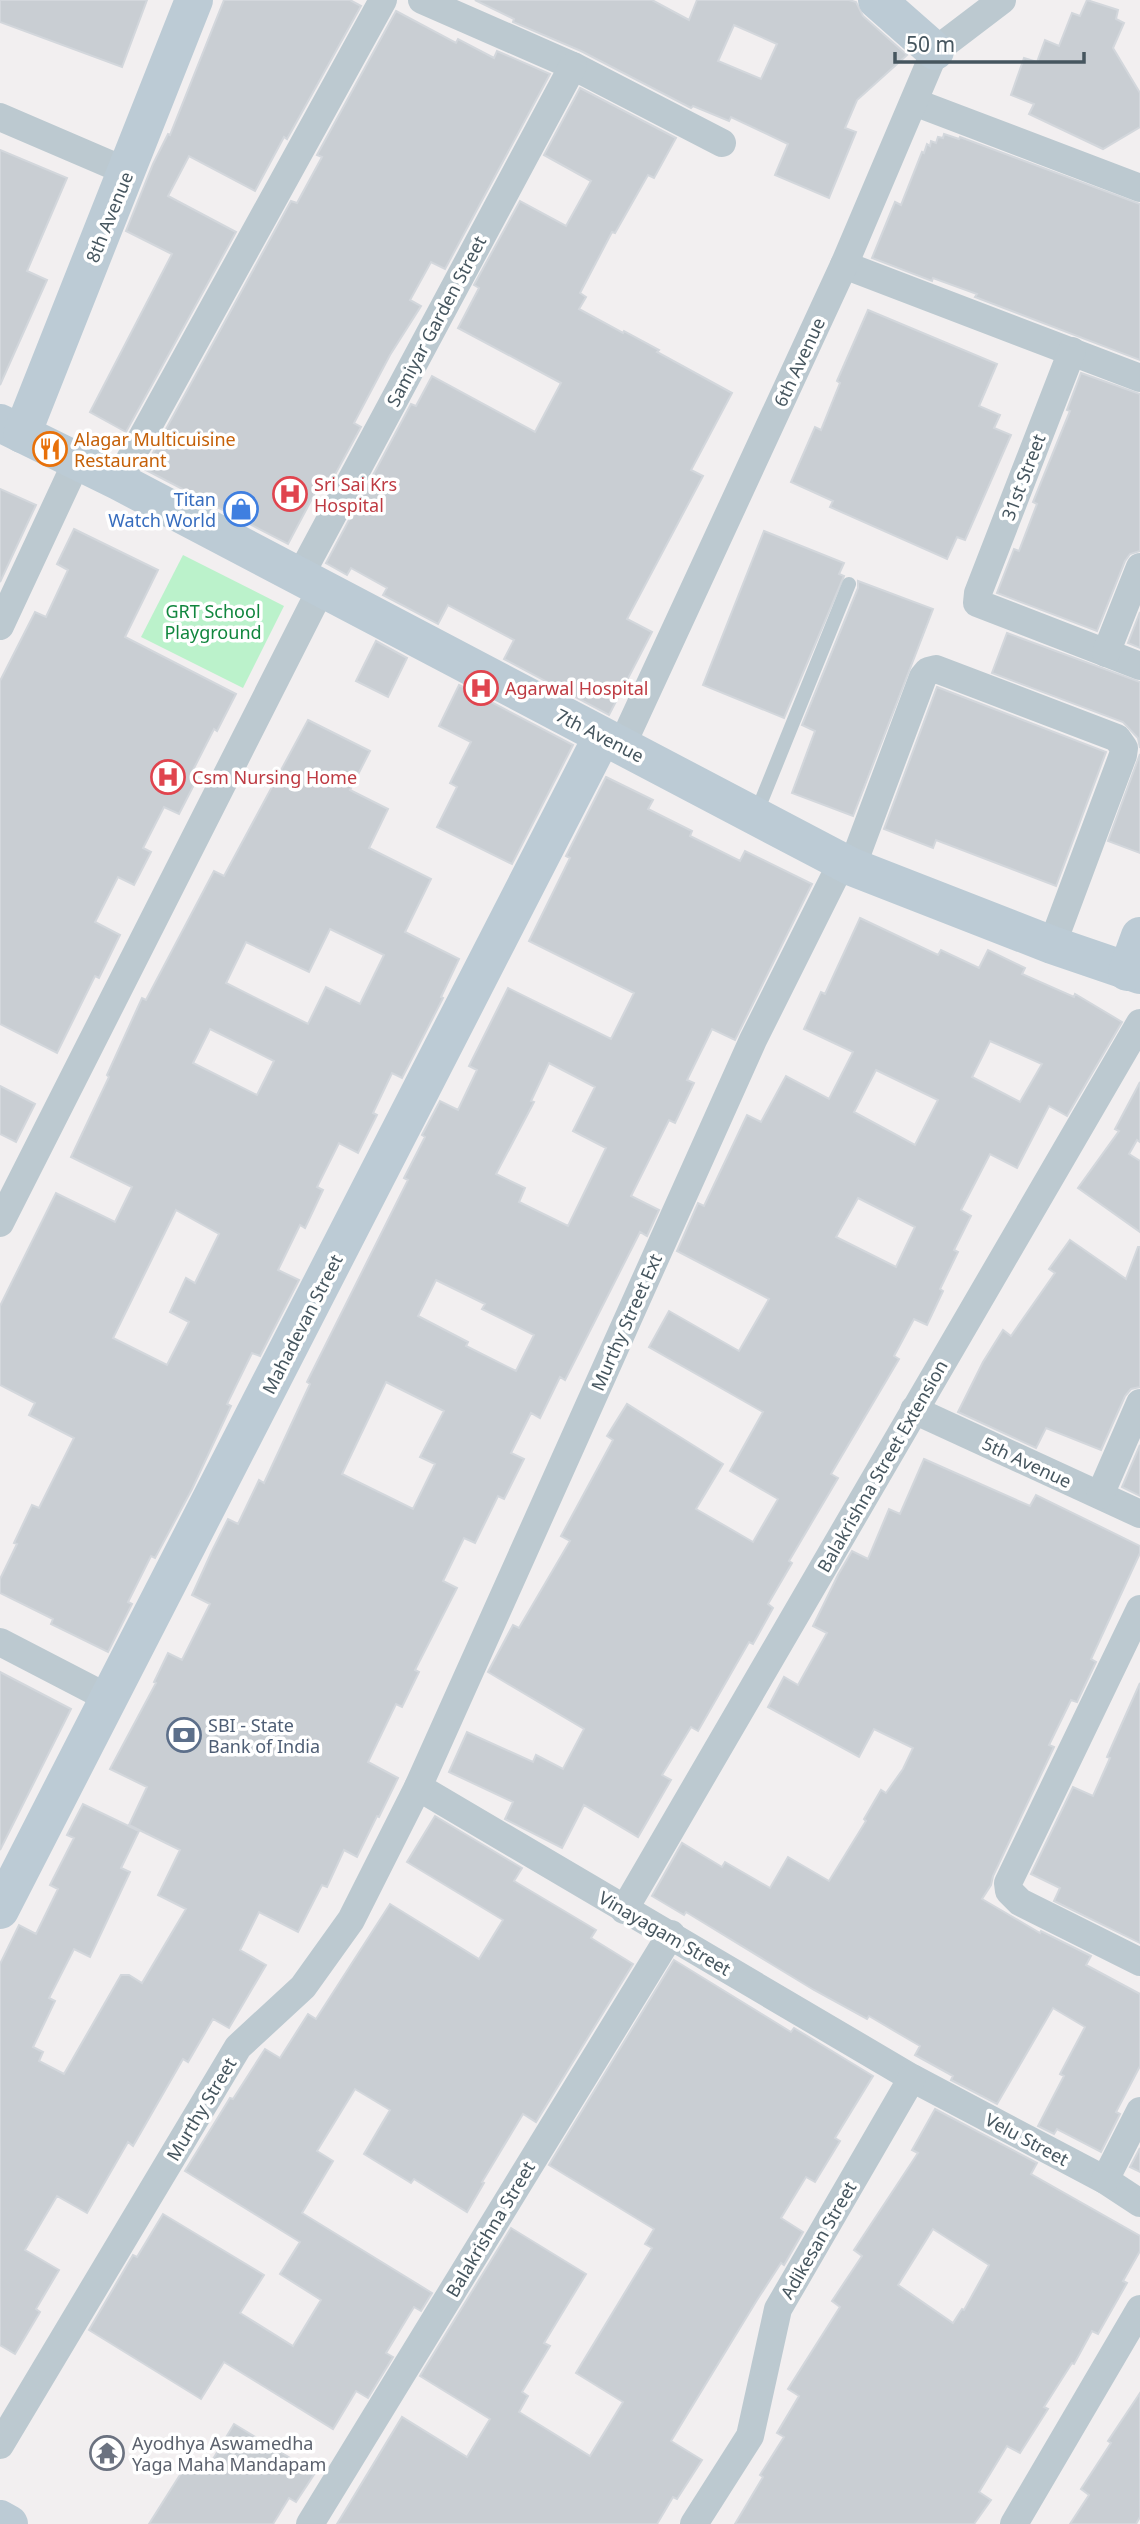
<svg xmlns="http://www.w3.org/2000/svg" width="1140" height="2524" font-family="'Noto Sans',sans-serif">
  <rect width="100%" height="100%" fill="#f2eff0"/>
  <polygon fill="#bbf2cb" points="183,555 284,606 243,688 141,637"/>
  <g fill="#c9ced3" stroke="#d3d7dc" stroke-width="2" fill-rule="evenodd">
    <polygon points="0,0 147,0 122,67 0,22"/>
    <polygon points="224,0 350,0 361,6 287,139 284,137 255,191 189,156 168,196 236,232 126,432 90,412 172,254 126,231 153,164 168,134 170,135"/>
    <path d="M 475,0 L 652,0 L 689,20 L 697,0 L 849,0 L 856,2 L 863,16 L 907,55 L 857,100 L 845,128 L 856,132 L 829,198 L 775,175 L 788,144 L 731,117 L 729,121 L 693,106 L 691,108 L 581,51 L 513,22 L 514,19 ZM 734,25 L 777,44 L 761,79 L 718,61 Z"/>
    <polygon points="1087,0 1118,10 1116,19 1124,23 1113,48 1140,93 1140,127 1103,149 1029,114 1034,104 1011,95 1024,58 1037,62 1045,40 1059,46 1072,13 1080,16"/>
    <polygon points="396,11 456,43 458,39 494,58 497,51 550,74 445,269 431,262 410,300 421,306 390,355 354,423 361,427 331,482 323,478 288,544 144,469 291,201 297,203 322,157 317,155"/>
    <polygon points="580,88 676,138 654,178 648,175 615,233 612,232 580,293 586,297 579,309 623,333 624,331 659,350 657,352 732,393 691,470 703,476 627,619 652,632 609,715 504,659 514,640 448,605 438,624 383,595 387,588 351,568 347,575 326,563 411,404 416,406 432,376 535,432 561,383 458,328 479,288 474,285 520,201 566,226 591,181 544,155"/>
    <polygon points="944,134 959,139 960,137 1140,204 1140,360 975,297 977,294 933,278 932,281 872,258 895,202 901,205 922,152 924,153 927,144 930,146 931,141 936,143 938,137 943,138"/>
    <polygon points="0,150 67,178 27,271 47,280 0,385"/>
    <polygon points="868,310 997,364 979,406 1000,415 994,428 1011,435 965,540 957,537 947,559 830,507 833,501 791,482 815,427 821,430 840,383 837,381"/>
    <polygon points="1081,373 1140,394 1140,551 1130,554 1125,561 1097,631 997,593 1014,549 1019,551 1037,504 1033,502 1070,411 1067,410"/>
    <polygon points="0,489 36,505 0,582"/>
    <polygon points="74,529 158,570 125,637 236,694 217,731 214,729 191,774 198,777 179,814 164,807 143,848 151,852 134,885 118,877 95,922 120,935 99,978 95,976 57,1053 0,1024 0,681 35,612 46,617 68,570 57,564"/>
    <polygon points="764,531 844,563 839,574 844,576 784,718 703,685"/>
    <polygon points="858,581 933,609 853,816 792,793 815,731 802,725 858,588"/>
    <polygon points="1140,612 1140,648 1128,643"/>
    <polygon points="1007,633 1140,682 1140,748 1138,738 1123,722 992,673"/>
    <polygon points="376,641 407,658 388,697 356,681"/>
    <polygon points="459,685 573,745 512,864 437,827 457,787 450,783 471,742 439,726"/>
    <polygon points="937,687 1106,752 1056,886 936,840 933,848 884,829"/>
    <path d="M 308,720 L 370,751 L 350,790 L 388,809 L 369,848 L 431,879 L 405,932 L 459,959 L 441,997 L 443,998 L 402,1078 L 392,1073 L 373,1113 L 377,1115 L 358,1153 L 339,1143 L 317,1187 L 323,1190 L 305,1228 L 300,1225 L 278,1270 L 299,1280 L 260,1356 L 252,1353 L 227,1404 L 231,1406 L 192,1489 L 155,1558 L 151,1556 L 128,1602 L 132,1604 L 108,1652 L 51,1624 L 53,1619 L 0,1593 L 0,1579 L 17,1544 L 14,1543 L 32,1505 L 39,1508 L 74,1438 L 29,1415 L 35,1403 L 0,1385 L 0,1306 L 56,1193 L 115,1222 L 132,1187 L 71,1157 L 109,1077 L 107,1075 L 142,998 L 146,1000 L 214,871 L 224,876 ZM 330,929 L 384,955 L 360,1004 L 326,987 L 308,1024 L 226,983 L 246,942 L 309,972 ZM 210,1029 L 274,1061 L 257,1095 L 193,1063 ZM 176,1210 L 219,1234 L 195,1283 L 186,1278 L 170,1312 L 189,1322 L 167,1365 L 113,1338 Z"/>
    <polygon points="1140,754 1140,853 1108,841"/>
    <path d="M 606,777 L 653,800 L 648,809 L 692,831 L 690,836 L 740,861 L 745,851 L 812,884 L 735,1040 L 712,1029 L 687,1080 L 694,1083 L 675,1123 L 669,1120 L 631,1196 L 659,1210 L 647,1236 L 640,1232 L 565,1380 L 560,1377 L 540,1418 L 531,1413 L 511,1453 L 524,1459 L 504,1499 L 498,1496 L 475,1543 L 464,1538 L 443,1581 L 457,1588 L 415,1670 L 419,1672 L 402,1707 L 396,1704 L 368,1762 L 398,1778 L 379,1817 L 377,1816 L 357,1857 L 344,1850 L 327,1887 L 322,1885 L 298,1932 L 259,1912 L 240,1950 L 266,1965 L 229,2028 L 213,2019 L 188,2062 L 183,2059 L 133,2146 L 128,2142 L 87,2213 L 57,2196 L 25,2250 L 59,2270 L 36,2309 L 40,2312 L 15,2354 L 0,2345 L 0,1964 L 19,1925 L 36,1934 L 58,1889 L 50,1885 L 74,1838 L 67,1835 L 83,1804 L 139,1831 L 121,1868 L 130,1872 L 90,1957 L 74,1949 L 49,1998 L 55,2001 L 33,2047 L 43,2052 L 39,2061 L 64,2074 L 121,1975 L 129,1975 L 142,1983 L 186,1909 L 158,1895 L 180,1850 L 129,1825 L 147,1787 L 110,1769 L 156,1683 L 154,1682 L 168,1653 L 182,1660 L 210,1604 L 192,1595 L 212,1551 L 228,1519 L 238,1524 L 259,1480 L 264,1483 L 310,1384 L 307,1382 L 408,1180 L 404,1178 L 425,1137 L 422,1135 L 440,1101 L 458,1110 L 477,1070 L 469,1066 L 508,988 L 611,1039 L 634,993 L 529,941 L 570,858 L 566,856 ZM 549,1063 L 595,1087 L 573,1131 L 606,1148 L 568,1226 L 519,1202 L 525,1188 L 496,1174 L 534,1102 L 531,1101 ZM 436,1280 L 485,1304 L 482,1309 L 534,1335 L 516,1371 L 466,1346 L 468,1342 L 418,1316 ZM 386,1382 L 444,1411 L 420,1457 L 435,1464 L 413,1509 L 342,1474 Z"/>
    <path d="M 860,918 L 938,955 L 941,950 L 979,968 L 988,950 L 1025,968 L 1022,974 L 1074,997 L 1075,994 L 1122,1022 L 1067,1116 L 1049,1106 L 1017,1168 L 990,1154 L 961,1210 L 971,1216 L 954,1250 L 958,1252 L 940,1289 L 943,1291 L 927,1325 L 914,1319 L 894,1356 L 899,1359 L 831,1474 L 838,1478 L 789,1561 L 792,1563 L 768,1604 L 773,1608 L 753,1644 L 749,1642 L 698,1731 L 691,1727 L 662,1775 L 671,1780 L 638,1837 L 584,1805 L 562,1848 L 505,1819 L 513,1802 L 449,1772 L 467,1732 L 533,1762 L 536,1755 L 563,1769 L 584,1729 L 488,1672 L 513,1625 L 519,1628 L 570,1541 L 561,1536 L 613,1440 L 607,1436 L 627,1404 L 723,1464 L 696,1509 L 753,1542 L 778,1499 L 730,1471 L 763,1412 L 649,1347 L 669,1311 L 739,1351 L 769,1299 L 677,1251 L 698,1203 L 704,1206 L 747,1115 L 761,1122 L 786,1076 L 829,1099 L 853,1052 L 804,1029 L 821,992 L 825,994 ZM 990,1041 L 1042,1064 L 1020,1102 L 972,1077 ZM 876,1070 L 938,1100 L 915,1145 L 854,1112 ZM 858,1198 L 915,1227 L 896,1267 L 836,1237 Z"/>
    <polygon points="1140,1082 1140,1142 1137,1140 1129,1154 1140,1161 1140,1232 1078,1188 1119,1131 1115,1129"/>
    <polygon points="0,1086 35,1104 16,1142 0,1134"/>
    <polygon points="1070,1240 1126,1279 1138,1247 1140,1247 1140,1387 1131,1389 1125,1396 1101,1450 1046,1428 1036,1448 958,1412 983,1362 1003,1330 1011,1336 1055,1273 1049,1269"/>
    <polygon points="1140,1445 1140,1496 1122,1487"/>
    <polygon points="924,1459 1030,1506 1036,1495 1140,1546 1140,1553 1091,1659 1096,1662 1077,1702 1071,1700 1049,1745 1054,1747 993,1876 991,1885 982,1899 1040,1933 1041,1931 1091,1956 1086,1965 1140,1994 1140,2066 1116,2112 1120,2114 1101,2152 1057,2129 1054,2134 1038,2126 1064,2076 1060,2074 1085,2027 1053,2008 997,2104 951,2080 953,2076 915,2055 920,2046 869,2016 867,2019 814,1990 686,1912 684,1915 652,1896 682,1843 722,1867 725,1862 770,1888 788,1857 829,1881 866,1821 864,1819 881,1790 886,1793 903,1769 913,1748 874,1729 859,1757 768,1707 784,1677 798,1685 827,1633 813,1626 838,1575 852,1551 868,1559 889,1509 900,1514"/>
    <polygon points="0,1672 71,1709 0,1850"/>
    <polygon points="1140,1683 1140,1943 1054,1901 1060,1888 1031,1874 1073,1787 1093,1796 1110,1758 1107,1757"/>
    <polygon points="435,1816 522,1868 514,1881 596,1930 591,1938 633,1964 536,2122 523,2114 482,2182 484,2183 467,2212 414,2179 411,2183 364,2154 390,2110 355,2089 317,2151 333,2161 302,2213 432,2293 421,2311 414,2307 386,2353 393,2357 368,2398 356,2391 333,2429 224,2362 201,2399 89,2330 133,2255 137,2257 163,2214 264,2275 240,2313 293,2346 321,2300 280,2274 300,2242 185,2171 230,2098 233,2099 265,2049 280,2058 308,2014 316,2019 390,1904 479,1959 503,1920 407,1862"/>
    <polygon points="674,1960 791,2032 794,2028 873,2076 835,2138 840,2141 815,2182 806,2177 781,2218 803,2232 784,2265 781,2263 757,2300 671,2441 702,2460 677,2499 673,2497 657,2524 337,2524 402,2417 467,2457 490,2419 420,2376 511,2228 586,2274 544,2343 550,2346 522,2392 528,2396 519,2412 590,2456 623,2402 576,2373 652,2248 645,2244 654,2229 549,2165"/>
    <path d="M 935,2109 L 1037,2163 L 1031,2174 L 1140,2236 L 1140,2251 L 1123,2281 L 1127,2283 L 1098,2334 L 1092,2331 L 1074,2364 L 1072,2363 L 1044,2407 L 1048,2409 L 1020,2453 L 1007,2446 L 979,2492 L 991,2500 L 974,2524 L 735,2524 L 763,2477 L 760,2475 L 784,2437 L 777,2433 L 799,2396 L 788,2389 L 840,2307 L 832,2301 L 862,2256 L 854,2250 L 918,2153 L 912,2150 ZM 933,2229 L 989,2265 L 964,2310 L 962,2309 L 953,2323 L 898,2285 Z"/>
    <polygon points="1140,2148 1140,2172 1130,2167"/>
    <polygon points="1140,2393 1140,2517 1136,2524 1070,2524 1089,2495 1081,2489 1111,2443 1108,2441"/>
    <polygon points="234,2424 315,2473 296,2502 289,2498 273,2524 149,2524 190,2459 207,2469"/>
  </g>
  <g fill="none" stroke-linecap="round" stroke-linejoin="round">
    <polyline stroke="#bcc9d0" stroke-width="14" points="756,814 849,584"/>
    <g stroke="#bcc9d0" stroke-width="28">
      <polyline points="422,0 573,66 722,143"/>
      <polyline points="914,102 1140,188"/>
      <polyline points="0,117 128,172"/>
      <polyline points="844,265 1140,378"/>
      <polyline points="1072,351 978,593 977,603 1140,666"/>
      <polyline points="118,481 383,0"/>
      <polyline points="300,576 573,66"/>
      <polyline points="0,626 77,461"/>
      <polyline points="1106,653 1140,567"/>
      <polyline points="621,747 844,265 935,51 1002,0"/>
      <polyline points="852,867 923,677 928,671 936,669 1117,738 1124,748 1123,755 1052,945"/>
      <polyline points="0,1223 321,589"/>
      <polyline points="914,1410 1140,1514"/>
      <polyline points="1100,1495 1140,1403"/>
      <polyline points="1140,1609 1008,1883 1009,1891 1020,1902 1140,1962"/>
      <polyline points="0,1642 110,1699"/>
      <polyline points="418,1787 912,2078 1105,2180 1140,2203"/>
      <polyline points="624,1910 1140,1023"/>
      <polyline points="1105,2180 1140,2111"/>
      <polyline points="0,2445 238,2047 303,1987 351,1920 418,1787 753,1040 842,862"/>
      <polyline points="310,2524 671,1934"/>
      <polyline points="694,2524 750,2436 778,2309 912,2078"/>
      <polyline points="1014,2524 1140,2309"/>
    </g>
    <g stroke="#bccbd5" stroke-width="38">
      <polyline points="877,0 935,51"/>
      <polyline points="0,423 118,481 852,867 1052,945 1140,975"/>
      <polyline points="22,434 194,0"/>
      <polyline points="1127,972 1140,936"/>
      <polyline points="0,1910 602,737"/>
      <polyline points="0,2519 9,2524"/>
    </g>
  </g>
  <defs>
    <g id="restaurant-ring" transform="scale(1.75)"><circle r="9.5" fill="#fff" stroke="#e8710a" stroke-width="1.5"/><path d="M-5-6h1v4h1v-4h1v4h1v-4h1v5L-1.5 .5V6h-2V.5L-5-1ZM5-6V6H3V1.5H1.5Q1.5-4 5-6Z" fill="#e8710a"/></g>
    <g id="hospital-ring" transform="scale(1.75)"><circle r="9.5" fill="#fff" stroke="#e0444e" stroke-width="1.5"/><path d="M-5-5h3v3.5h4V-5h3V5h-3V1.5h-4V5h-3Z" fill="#e0444e"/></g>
    <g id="shop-ring" transform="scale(1.75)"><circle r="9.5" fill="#fff" stroke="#3f7fe0" stroke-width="1.5"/><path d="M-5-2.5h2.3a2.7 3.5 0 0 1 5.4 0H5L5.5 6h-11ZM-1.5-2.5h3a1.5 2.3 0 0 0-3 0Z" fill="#3f7fe0"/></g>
    <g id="bank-ring" transform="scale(1.75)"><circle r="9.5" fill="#fff" stroke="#5c6f8a" stroke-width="1.5"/><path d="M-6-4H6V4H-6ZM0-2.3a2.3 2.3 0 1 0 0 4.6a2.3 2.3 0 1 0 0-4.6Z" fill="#5c6f8a"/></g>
    <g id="temple-ring" transform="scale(1.75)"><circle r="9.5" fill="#fff" stroke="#6b7280" stroke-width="1.5"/><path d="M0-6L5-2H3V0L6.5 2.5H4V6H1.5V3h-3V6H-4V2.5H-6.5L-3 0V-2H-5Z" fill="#6b7280"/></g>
  </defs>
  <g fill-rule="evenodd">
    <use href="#restaurant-ring" x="50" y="449"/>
    <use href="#hospital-ring" x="290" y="494"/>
    <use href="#shop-ring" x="241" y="509"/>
    <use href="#hospital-ring" x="481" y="688"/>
    <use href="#hospital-ring" x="168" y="777"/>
    <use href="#bank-ring" x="184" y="1735"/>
    <use href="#temple-ring" x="107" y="2453"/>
  </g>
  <g text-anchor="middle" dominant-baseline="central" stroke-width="7" stroke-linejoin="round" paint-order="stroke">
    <g font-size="18" fill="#46565f" stroke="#fff">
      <text transform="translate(109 217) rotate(-68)">8th Avenue</text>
      <text transform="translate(436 321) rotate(-62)">Samiyar Garden Street</text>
      <text transform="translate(799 362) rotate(-65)">6th Avenue</text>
      <text transform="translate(1023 477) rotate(-69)">31st Street</text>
      <text transform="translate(600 735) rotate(27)">7th Avenue</text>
      <text transform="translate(626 1322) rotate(-66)">Murthy Street Ext</text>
      <text transform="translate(302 1324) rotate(-63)">Mahadevan Street</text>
      <text transform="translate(1027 1462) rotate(25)">5th Avenue</text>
      <text transform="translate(882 1466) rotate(-60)">Balakrishna Street Extension</text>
      <text transform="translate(665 1933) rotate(30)">Vinayagam Street</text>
      <text transform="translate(201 2109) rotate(-59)">Murthy Street</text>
      <text transform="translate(1027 2139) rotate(28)">Velu Street</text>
      <text transform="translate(490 2229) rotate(-59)">Balakrishna Street</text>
      <text transform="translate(818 2240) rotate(-60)">Adikesan Street</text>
    </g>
    <g font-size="18" fill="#c56008" stroke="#fff" text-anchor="start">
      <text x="74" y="439">Alagar Multicuisine<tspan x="74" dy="21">Restaurant</tspan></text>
    </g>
    <g font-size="18" fill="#be3a42" stroke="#fff" text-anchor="start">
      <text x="314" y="484">Sri Sai Krs<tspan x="314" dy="21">Hospital</tspan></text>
      <text x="505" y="688">Agarwal Hospital</text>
      <text x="192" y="777">Csm Nursing Home</text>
    </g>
    <g font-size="18" fill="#366cbe" stroke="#fff" text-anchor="end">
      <text x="216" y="499">Titan<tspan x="216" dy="21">Watch World</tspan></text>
    </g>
    <g font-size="18" fill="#11863e" stroke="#fff">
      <text x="213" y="611">GRT School<tspan x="213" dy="21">Playground</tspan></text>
    </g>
    <g font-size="18" fill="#4e5e75" stroke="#fff" text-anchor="start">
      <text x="208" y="1725">SBI - State<tspan x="208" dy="21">Bank of India</tspan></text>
    </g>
    <g font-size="18" fill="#5b616d" stroke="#fff" text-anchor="start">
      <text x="132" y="2443">Ayodhya Aswamedha<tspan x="132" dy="21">Yaga Maha Mandapam</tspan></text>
    </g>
  </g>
  <path d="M895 52v10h189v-10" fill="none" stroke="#46565f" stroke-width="3.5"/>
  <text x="906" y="52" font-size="21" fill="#46565f" stroke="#ffffff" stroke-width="5" paint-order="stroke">50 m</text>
</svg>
